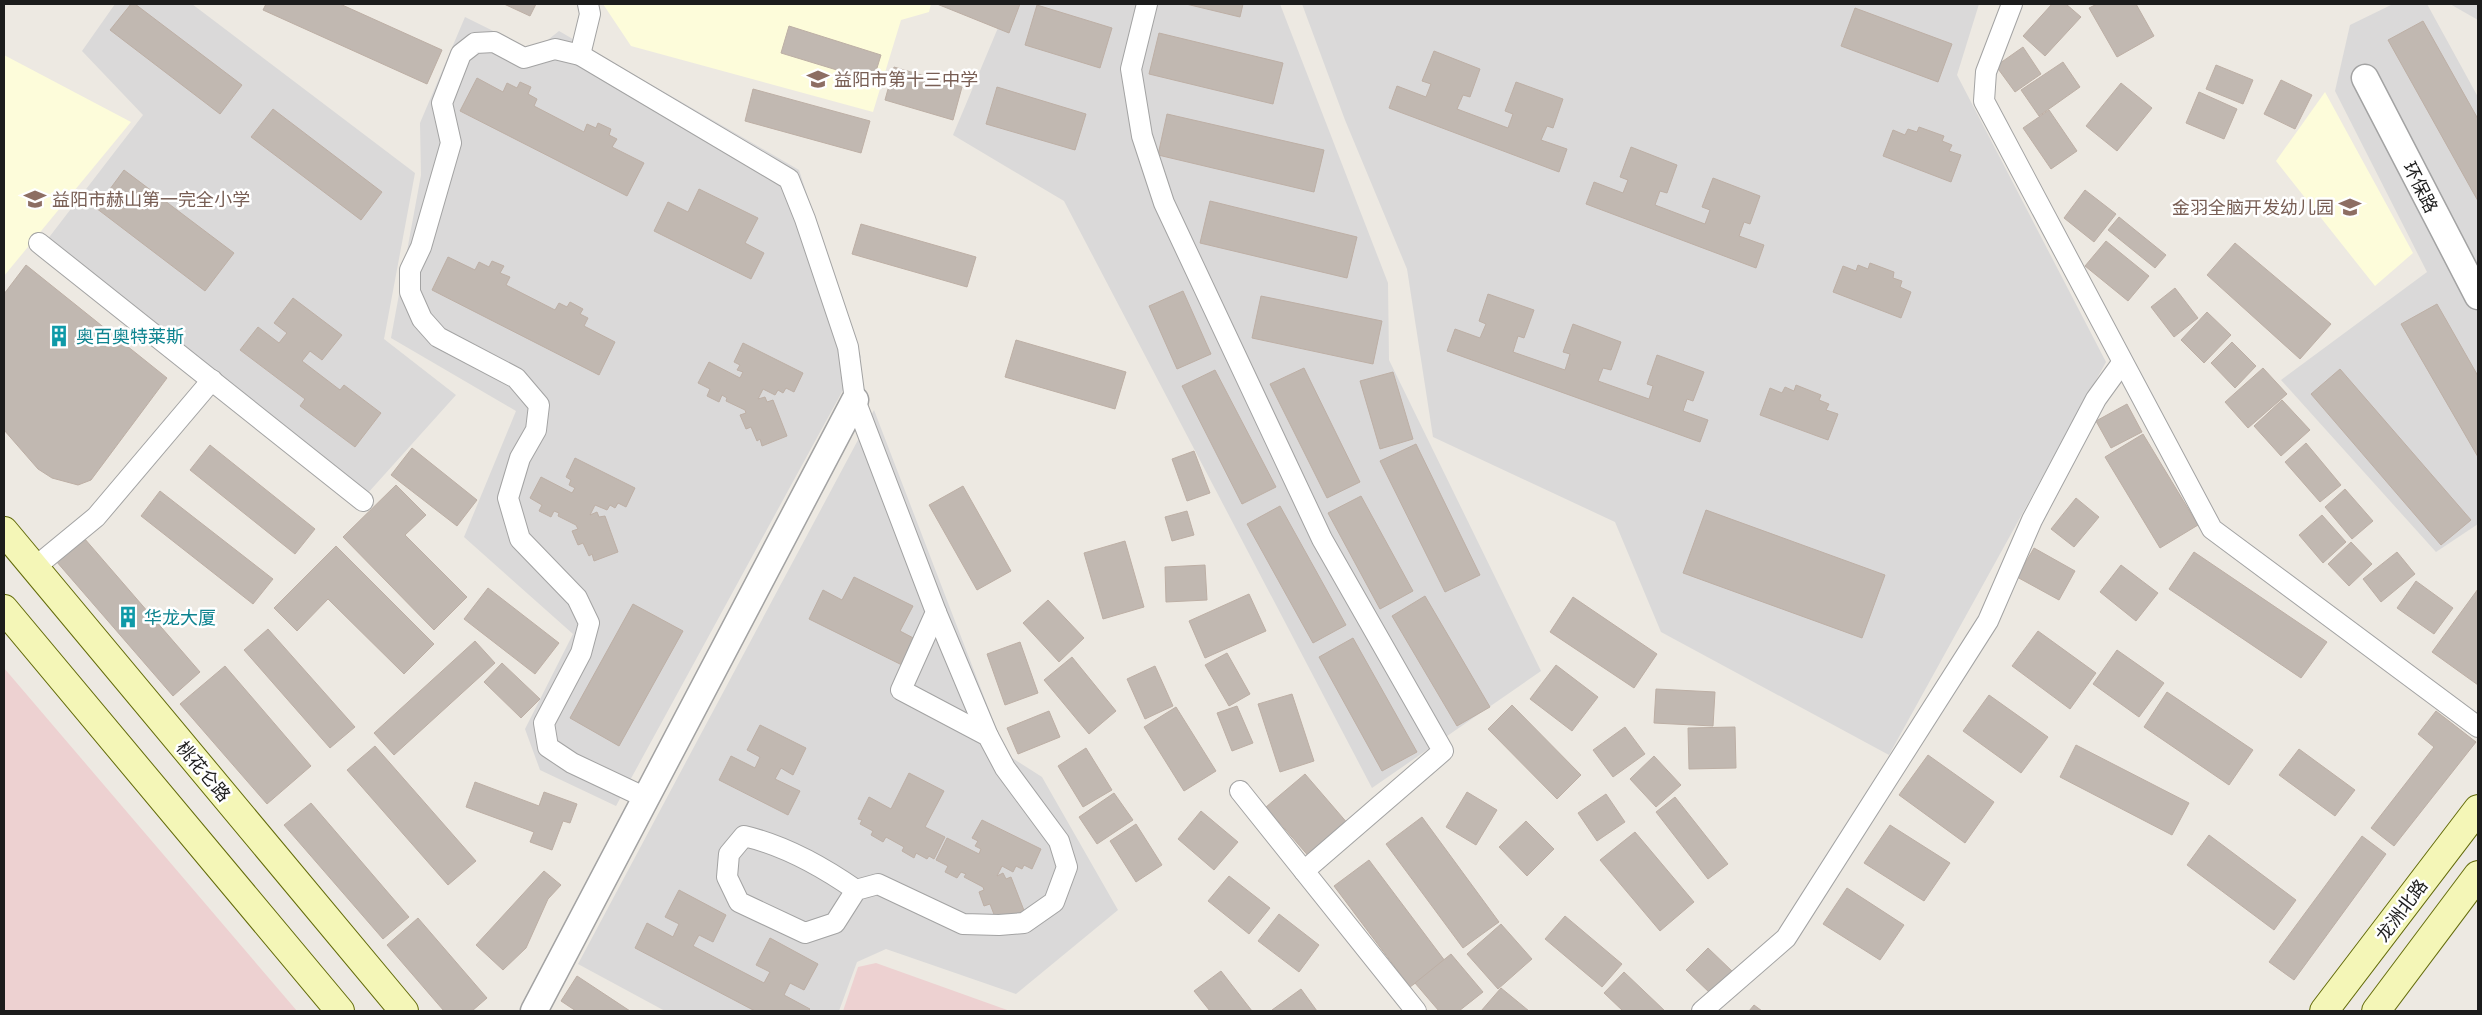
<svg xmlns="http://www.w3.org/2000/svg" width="2482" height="1015" font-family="Lato,'Noto Sans SC',sans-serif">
  <rect width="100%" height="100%" fill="#ede9e2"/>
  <g fill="#dad9d9">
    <polygon points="115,4 192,4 415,173 384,339 456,395 367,494 47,240 143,115 82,51"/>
    <polygon points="1008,4 1280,4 1388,283 1389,360 1541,671 1372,788 1064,201 953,135"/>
    <polygon points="1302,4 1979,4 1957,75 2106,362 1889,755 1661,632 1615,522 1433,437 1407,269 1345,120"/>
    <polygon points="2393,4 2427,4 2478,97 2478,524 2436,552 2281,380 2427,272 2335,91 2350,25"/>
    <polygon points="2450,4 2478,4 2478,20"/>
    <polygon points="465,17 534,51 559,31 799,170 861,357 616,806 540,770 525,729 573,634 464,537 516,411 391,338 421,175 420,123"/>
    <polygon points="874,410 1006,754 1042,777 1118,910 1016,994 886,949 857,962 839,1011 665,1011 578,964"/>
  </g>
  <g fill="#edd1d1">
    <polygon points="4,668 297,1011 4,1011"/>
    <polygon points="876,963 1010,1011 843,1011 858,967"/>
  </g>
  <g fill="#fdfcda">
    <polygon points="603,4 931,4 929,12 901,20 873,112 631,46"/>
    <polygon points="4,55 131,122 4,276"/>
    <polygon points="2325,92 2413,253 2375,286 2276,161"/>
  </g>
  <g fill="#c1b8b1" stroke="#bdafa5">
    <polygon points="131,4 135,4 242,85 220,114 110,30"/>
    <polygon points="266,4 340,4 442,50 427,84 263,10"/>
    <polygon points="504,4 536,4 530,16"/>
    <polygon points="937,4 1020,4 1009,33"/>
    <polygon points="1186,4 1243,4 1240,17"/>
    <polygon points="2052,4 2066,4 2081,17 2045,56 2023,36"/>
    <polygon points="2097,4 2136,4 2154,36 2117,57 2089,8"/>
    <polygon points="1037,5 1112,28 1100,68 1025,45"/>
    <polygon points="1855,8 1952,44 1938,82 1841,46"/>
    <polygon points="2423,21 2478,119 2478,201 2388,40"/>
    <polygon points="789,26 881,55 873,81 781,53"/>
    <polygon points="1159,33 1283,63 1273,104 1149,74"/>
    <polygon points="2023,47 2041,74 2015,92 1996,66"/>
    <polygon points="1434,51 1480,69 1470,97 1463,95 1457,109 1508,128 1513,114 1505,111 1516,82 1563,99 1553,128 1547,126 1541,140 1567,149 1559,172 1389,108 1397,86 1426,97 1431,84 1422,81"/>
    <polygon points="2063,62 2080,87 2039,116 2021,90"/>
    <polygon points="2216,65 2253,80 2243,104 2206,89"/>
    <polygon points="894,67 962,87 953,120 885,100"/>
    <polygon points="477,78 503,92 507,83 517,88 520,82 531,87 528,94 537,99 534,106 584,132 587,124 596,128 598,123 611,129 609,135 617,139 612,147 644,163 627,196 460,111"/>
    <polygon points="2281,80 2312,95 2295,129 2264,114"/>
    <polygon points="2121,83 2152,108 2117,151 2086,126"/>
    <polygon points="997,87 1086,114 1075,150 986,124"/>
    <polygon points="753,89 870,121 861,153 745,121"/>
    <polygon points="2199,92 2237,109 2224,139 2186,123"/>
    <polygon points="273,109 382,192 361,220 251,137"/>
    <polygon points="2049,110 2077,151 2051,169 2023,128"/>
    <polygon points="1167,114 1324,150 1314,192 1158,155"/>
    <polygon points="1919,127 1944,136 1942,141 1952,145 1949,151 1961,155 1951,182 1883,156 1893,130 1905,135 1908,129 1917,132"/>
    <polygon points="1631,147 1677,165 1667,193 1660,191 1655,205 1705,224 1710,210 1702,207 1713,178 1760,196 1750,224 1744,222 1739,236 1764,245 1756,268 1586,204 1594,182 1623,193 1628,180 1620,177"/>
    <polygon points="124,170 234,253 205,291 96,208"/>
    <polygon points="699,189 758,218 745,243 764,253 751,279 654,231 668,202 688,212"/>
    <polygon points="2085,190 2116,214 2094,242 2064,218"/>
    <polygon points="1210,201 1357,237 1347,278 1200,243"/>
    <polygon points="2119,217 2166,255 2155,268 2108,230"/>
    <polygon points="861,224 976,257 967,287 852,254"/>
    <polygon points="2106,241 2149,276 2128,301 2085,266"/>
    <polygon points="2235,243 2331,324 2300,359 2207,275"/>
    <polygon points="448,257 475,270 479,262 489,267 492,261 504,266 500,273 510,277 506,285 555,310 559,303 567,307 570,302 583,309 580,314 588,318 584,326 615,342 599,375 432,290"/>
    <polygon points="1870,263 1894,272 1893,278 1902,281 1900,287 1911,292 1901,318 1833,292 1843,266 1856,271 1858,265 1868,269"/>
    <polygon points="26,265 167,378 91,480 78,485 52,478 38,469 4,430 4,294"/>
    <polygon points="2175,288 2198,318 2174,337 2151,307"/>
    <polygon points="1183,291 1211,354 1177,369 1149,306"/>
    <polygon points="1488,294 1534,310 1524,338 1518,336 1513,352 1565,370 1570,354 1563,352 1573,324 1621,342 1611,370 1603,368 1598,381 1649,399 1653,386 1647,384 1657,355 1704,372 1693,401 1687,399 1683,411 1708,420 1700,442 1447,351 1455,329 1480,338 1486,324 1479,321"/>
    <polygon points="1261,296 1382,321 1373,364 1252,338"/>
    <polygon points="293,298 342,335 322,360 310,351 302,361 340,390 344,385 381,413 355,447 300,406 305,399 240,350 258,327 279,343 287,333 274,323"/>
    <polygon points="2437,304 2478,376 2478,457 2401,324"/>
    <polygon points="2207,312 2231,335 2204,363 2181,340"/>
    <polygon points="1016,340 1126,372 1115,409 1005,377"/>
    <polygon points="2232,342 2256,366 2235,388 2211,363"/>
    <polygon points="743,343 803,373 794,392 786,388 783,393 778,390 775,395 763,389 758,399 765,397 767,402 773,400 787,436 762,446 760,439 757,441 751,427 746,429 740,415 746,413 745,410 726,401 727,398 722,395 719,402 707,396 710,389 698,383 709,362 740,378 743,372 737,370 740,365 734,362"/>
    <polygon points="1304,368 1360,482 1327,498 1270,384"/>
    <polygon points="2263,368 2287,394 2248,428 2225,402"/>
    <polygon points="2340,369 2471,520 2441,545 2311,394"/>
    <polygon points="1215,370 1276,487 1242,504 1182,386"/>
    <polygon points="1393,372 1413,439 1380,449 1360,381"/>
    <polygon points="1796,385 1821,395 1819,400 1829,404 1826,410 1838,414 1828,440 1760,415 1770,388 1782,393 1785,387 1794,391"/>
    <polygon points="2282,400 2310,430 2281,456 2254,426"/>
    <polygon points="2127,404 2142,432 2111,448 2096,421"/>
    <polygon points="2143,434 2198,525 2160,548 2105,457"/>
    <polygon points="2306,443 2341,485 2320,502 2285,462"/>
    <polygon points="1416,444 1480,575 1445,592 1380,461"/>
    <polygon points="210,445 315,529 295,554 190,470"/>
    <polygon points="412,448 477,500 457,526 391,475"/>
    <polygon points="1194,451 1210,493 1187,501 1172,459"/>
    <polygon points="575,458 635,488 626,507 618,503 615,508 610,505 607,510 595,505 590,515 597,512 599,517 605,516 618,552 594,561 592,554 589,556 583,543 578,545 572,531 578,529 576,525 558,516 559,513 554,511 551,517 539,511 542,505 530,498 541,477 572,493 575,488 569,485 571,480 566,477"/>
    <polygon points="396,485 426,515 405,535 467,597 434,630 343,537"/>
    <polygon points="963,486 1011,571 977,590 929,505"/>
    <polygon points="2345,489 2373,521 2352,539 2325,507"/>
    <polygon points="160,491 273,579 253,604 141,516"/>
    <polygon points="1361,496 1413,591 1380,609 1328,513"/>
    <polygon points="2076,498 2099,517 2074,547 2051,529"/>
    <polygon points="1280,506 1346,625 1313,643 1247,524"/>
    <polygon points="1706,510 1885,575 1862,638 1683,573"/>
    <polygon points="1187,511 1194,535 1172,541 1165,517"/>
    <polygon points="2322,515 2346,542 2323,563 2299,535"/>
    <polygon points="84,538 200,672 173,696 56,561"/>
    <polygon points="1125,541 1144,607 1103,619 1084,553"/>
    <polygon points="2351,542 2372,564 2349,586 2328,564"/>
    <polygon points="336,546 434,644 404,674 328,599 297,631 274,608"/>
    <polygon points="2034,548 2075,571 2059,600 2017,577"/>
    <polygon points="2194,552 2327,642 2301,678 2169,589"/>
    <polygon points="2397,552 2415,574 2381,602 2363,579"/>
    <polygon points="1205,565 1207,600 1166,602 1165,567"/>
    <polygon points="2121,565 2158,593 2136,621 2100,592"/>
    <polygon points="854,577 913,606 900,631 919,641 906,667 809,619 823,590 842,600"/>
    <polygon points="2416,581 2453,608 2434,634 2397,608"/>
    <polygon points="488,588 559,643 535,674 464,619"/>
    <polygon points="2478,589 2478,685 2432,652"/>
    <polygon points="1249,594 1266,631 1205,658 1189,621"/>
    <polygon points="1425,596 1490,707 1457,726 1392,616"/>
    <polygon points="1573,597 1657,654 1634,688 1550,632"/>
    <polygon points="1048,600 1084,638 1059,662 1023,623"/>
    <polygon points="633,604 683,631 619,746 570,718"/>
    <polygon points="268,629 355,727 330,748 244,650"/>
    <polygon points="2038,631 2096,673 2070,709 2012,666"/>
    <polygon points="1353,638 1417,752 1382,771 1319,657"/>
    <polygon points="475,641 495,663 394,755 374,733"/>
    <polygon points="1020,642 1038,693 1005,705 987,654"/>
    <polygon points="2117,650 2164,683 2139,717 2093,684"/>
    <polygon points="1227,653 1250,694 1229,706 1205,665"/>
    <polygon points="1072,657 1116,711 1089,734 1044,680"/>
    <polygon points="502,663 540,699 521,718 484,682"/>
    <polygon points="1556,665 1598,697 1572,731 1530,699"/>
    <polygon points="225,666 311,766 267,804 180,704"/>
    <polygon points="1155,666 1173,706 1145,719 1127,679"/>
    <polygon points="1656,689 1715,692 1713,726 1654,723"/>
    <polygon points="2167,692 2253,750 2229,785 2144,727"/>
    <polygon points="1292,694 1314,761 1280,772 1258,704"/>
    <polygon points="1989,695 2048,737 2021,773 1963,731"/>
    <polygon points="1512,705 1581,775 1557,799 1488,729"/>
    <polygon points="1237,706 1253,743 1232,751 1217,713"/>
    <polygon points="1176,707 1216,771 1184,791 1144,727"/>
    <polygon points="1049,711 1060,737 1018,754 1007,728"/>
    <polygon points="2436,711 2476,742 2394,846 2371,828 2434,747 2418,734"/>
    <polygon points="760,725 806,748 793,775 781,768 775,779 800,791 788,815 719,780 731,756 755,768 760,757 747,750"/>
    <polygon points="1625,727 1645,754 1613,777 1593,750"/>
    <polygon points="1735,727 1736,768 1689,769 1688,728"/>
    <polygon points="2076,745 2189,803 2172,835 2060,777"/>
    <polygon points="375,746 476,861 448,885 347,770"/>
    <polygon points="1086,748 1112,790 1083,807 1058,766"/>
    <polygon points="2299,749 2355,790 2335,816 2279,775"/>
    <polygon points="1928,755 1994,802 1965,843 1899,795"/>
    <polygon points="1654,756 1681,785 1656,807 1630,779"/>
    <polygon points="909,773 944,791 925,827 945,837 934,859 929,856 927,859 916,853 914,858 902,851 904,847 886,837 883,842 871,835 873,831 860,824 862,820 858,819 869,797 891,809"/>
    <polygon points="1305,774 1349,825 1311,859 1266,807"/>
    <polygon points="475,782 539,806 544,792 577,804 570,823 563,821 552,850 530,842 534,832 466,807"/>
    <polygon points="1467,792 1497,810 1476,845 1446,827"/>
    <polygon points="1114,793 1133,820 1097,844 1079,817"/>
    <polygon points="1606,794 1625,822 1597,841 1578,813"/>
    <polygon points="1675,797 1728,864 1708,879 1656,812"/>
    <polygon points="311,803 409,917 383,939 284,825"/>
    <polygon points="1201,811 1238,842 1214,870 1178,839"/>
    <polygon points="1422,817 1499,922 1463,948 1386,844"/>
    <polygon points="982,820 1041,849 1032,869 1024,865 1022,869 1016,866 1013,872 1002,866 997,876 1003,873 1006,879 1011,877 1025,913 1001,922 995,917 990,904 984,906 979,892 984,890 983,887 964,877 966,874 961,872 957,878 945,872 948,866 936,860 947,838 979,854 981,849 975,846 978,841 972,838"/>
    <polygon points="1526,821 1554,849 1527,876 1499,847"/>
    <polygon points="1136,824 1162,865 1136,882 1110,841"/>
    <polygon points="1890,825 1950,863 1924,901 1864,863"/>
    <polygon points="1635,832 1694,902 1660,931 1600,860"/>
    <polygon points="2209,835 2296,900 2274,930 2187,865"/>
    <polygon points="2362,836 2386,854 2294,980 2269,962"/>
    <polygon points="1369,860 1445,961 1410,987 1334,886"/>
    <polygon points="544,871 561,885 548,899 526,948 503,970 476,945"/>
    <polygon points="1229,876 1270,908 1249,934 1208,901"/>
    <polygon points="1847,888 1904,925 1880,960 1823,924"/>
    <polygon points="679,890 726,915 713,942 699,935 693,946 764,983 770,972 756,965 770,938 818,964 804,990 790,983 784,995 810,1009 808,1011 755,1011 635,948 647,923 673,937 679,924 665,917"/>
    <polygon points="1279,914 1319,945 1299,972 1258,941"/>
    <polygon points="1565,916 1622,964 1602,987 1545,939"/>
    <polygon points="418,918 487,998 472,1011 444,1011 387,945"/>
    <polygon points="1501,924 1532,959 1498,989 1467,954"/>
    <polygon points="1708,948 1733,972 1711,994 1686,970"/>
    <polygon points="1451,954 1483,992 1459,1011 1439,1011 1415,983"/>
    <polygon points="1221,971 1252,1011 1210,1011 1194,991"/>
    <polygon points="1624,972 1665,1011 1623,1011 1604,993"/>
    <polygon points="577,976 630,1011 576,1011 561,1001"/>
    <polygon points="1501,988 1529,1011 1481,1011"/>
    <polygon points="1301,989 1317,1011 1273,1011 1272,1010"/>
    <polygon points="1754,1005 1762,1011 1749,1011"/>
  </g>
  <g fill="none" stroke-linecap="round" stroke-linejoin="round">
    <g stroke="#a3a3a3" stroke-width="22">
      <g id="minor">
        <polyline points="1147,4 1131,69 1142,136 1164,203 1322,539 1443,751 1304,871"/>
        <polyline points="2012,4 1986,72 1984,101 2212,529 2478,727"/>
        <polyline points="580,55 590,14 588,4"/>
        <polyline points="39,243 363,501"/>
        <polyline points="34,568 96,517 212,380"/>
        <polyline points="936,612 988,736"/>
        <polyline points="1240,791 1416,1011"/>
        <path d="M 646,798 L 572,763 L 548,747 L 544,723 L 581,653 L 589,623 L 577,598 L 520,539 L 508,498 L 520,458 L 536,430 L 539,405 L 516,378 L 438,337 L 422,319 L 410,292 L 410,270 L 421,247 L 451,143 L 442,103 L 461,54 L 475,43 L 494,42 L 524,58 L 555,49 L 580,55 L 789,179 L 805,219 L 848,347 L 855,400 L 936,612 L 901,690 L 988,736 L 1005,768 L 1059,841 L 1067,867 L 1054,902 L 1024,923 L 999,925 L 963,924 L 878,884 L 856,890 L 835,923 L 805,933 L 739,902 L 727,877 L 729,854 L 744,836 C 783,845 823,867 856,890"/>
        <polyline points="1702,1011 1786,938 1988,621 2032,520 2096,399 2122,363"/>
      </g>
    </g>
    <g stroke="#a3a3a3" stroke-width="29">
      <g id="tertiary">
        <polyline points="2365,78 2478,296"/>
        <polyline points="534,1011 855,400"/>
      </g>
    </g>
    <g stroke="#636b0a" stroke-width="30">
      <g id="secondary">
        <polyline points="4,531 404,1011"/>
        <polyline points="4,609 340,1011"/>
        <polyline points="2324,1011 2478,809"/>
        <polyline points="2376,1011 2478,875"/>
      </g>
    </g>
    <use href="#minor" stroke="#fff" stroke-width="20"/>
    <use href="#tertiary" stroke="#fff" stroke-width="26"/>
    <use href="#secondary" stroke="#f4f6b7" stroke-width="28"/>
  </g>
  <defs>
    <g id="school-bare" transform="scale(1.725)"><path d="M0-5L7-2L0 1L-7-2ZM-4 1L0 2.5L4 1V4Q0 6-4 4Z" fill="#8d6e63" stroke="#fff" stroke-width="2.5" paint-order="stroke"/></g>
    <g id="building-bare" transform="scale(1.725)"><path d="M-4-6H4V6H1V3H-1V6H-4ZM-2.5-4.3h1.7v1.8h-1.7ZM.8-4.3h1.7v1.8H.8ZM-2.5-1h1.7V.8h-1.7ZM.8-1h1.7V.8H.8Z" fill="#0f9aa8" stroke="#fff" stroke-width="2.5" paint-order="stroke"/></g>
  </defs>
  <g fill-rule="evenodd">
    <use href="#school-bare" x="818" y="79"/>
    <use href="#school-bare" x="35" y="199"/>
    <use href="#school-bare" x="2350" y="207"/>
    <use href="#building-bare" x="59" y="336"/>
    <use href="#building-bare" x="128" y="617"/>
  </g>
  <g text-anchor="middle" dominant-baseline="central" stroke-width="5" stroke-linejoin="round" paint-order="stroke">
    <g font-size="18" fill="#785e54" stroke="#fff" text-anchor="start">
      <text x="834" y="79">益阳市第十三中学</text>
      <text x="52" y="199">益阳市赫山第一完全小学</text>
      <text x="2334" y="207" text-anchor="end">金羽全脑开发幼儿园</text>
    </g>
    <g font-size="18" fill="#1c1c1c" stroke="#fff">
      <text transform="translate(2421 187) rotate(63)">环保路</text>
      <text transform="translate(204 771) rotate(50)">桃花仑路</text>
      <text transform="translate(2401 910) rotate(-53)">龙洲北路</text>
    </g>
    <g font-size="18" fill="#0d838f" stroke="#fff" text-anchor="start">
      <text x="76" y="336">奥百奥特莱斯</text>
      <text x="144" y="617">华龙大厦</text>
    </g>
  </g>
  <rect width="2482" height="1015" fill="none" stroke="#1c1c1c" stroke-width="10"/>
</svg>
